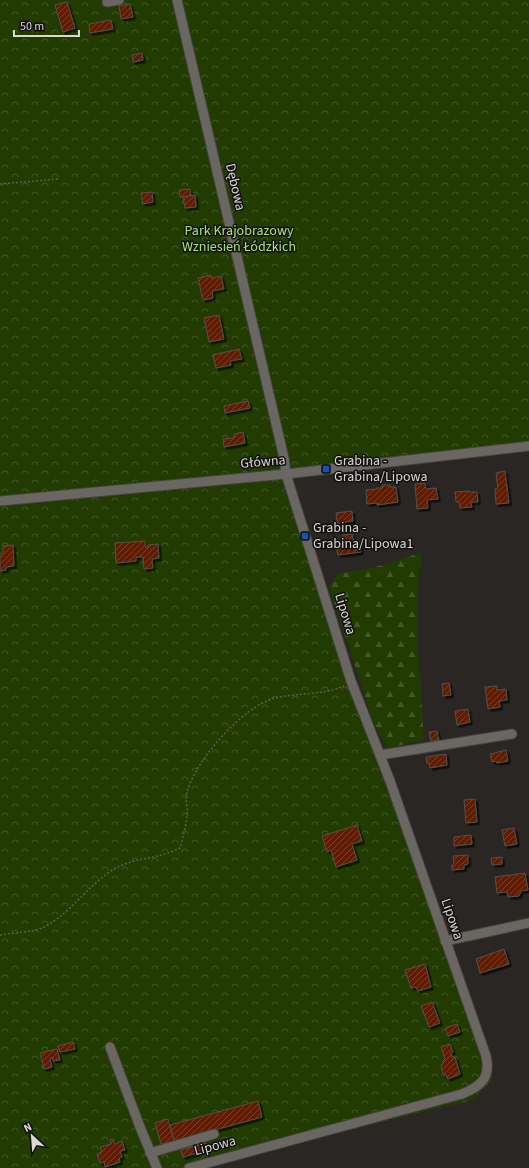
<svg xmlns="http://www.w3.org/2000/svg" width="529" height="1168" font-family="'Source Sans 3',sans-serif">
  <defs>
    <pattern id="forest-firs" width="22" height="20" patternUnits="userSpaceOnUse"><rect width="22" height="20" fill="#213b01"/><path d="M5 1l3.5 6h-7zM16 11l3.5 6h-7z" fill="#415725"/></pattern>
    <pattern id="park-crowns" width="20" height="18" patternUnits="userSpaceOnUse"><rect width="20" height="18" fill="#213b01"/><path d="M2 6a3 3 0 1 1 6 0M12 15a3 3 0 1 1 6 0" fill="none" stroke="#415725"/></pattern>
    <pattern id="building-hatch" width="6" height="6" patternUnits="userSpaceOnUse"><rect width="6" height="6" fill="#5e1f06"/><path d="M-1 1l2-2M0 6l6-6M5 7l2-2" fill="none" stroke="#743f29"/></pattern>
    <filter id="shadow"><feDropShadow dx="2.5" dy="2.5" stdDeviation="0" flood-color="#0009"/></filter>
  </defs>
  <rect width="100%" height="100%" fill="#2a2623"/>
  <path fill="url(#forest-firs)" d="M 422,552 L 418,583 L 418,652 L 424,740 L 388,748 L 375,727 L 329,587 L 338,573 C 367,572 395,561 422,552 Z"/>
  <polygon fill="url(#park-crowns)" points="0,0 529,0 529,450 284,475 493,1079 473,1100 191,1168 0,1168"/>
  <g fill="url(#building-hatch)" stroke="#554f4d" filter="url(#shadow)">
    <polygon points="67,2 75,28 63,32 55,5"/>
    <polygon points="130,4 133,17 121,19 119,6"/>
    <polygon points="111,20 113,29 90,33 89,24"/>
    <polygon points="142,53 143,60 133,62 132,55"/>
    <polygon points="190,189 191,196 180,197 179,190"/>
    <polygon points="152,192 153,202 143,204 141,193"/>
    <polygon points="195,195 196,207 185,208 183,197"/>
    <polygon points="211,275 212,278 221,276 224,289 212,291 213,298 203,300 198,278"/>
    <polygon points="219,315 224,339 209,342 204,318"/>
    <polygon points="239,349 242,359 230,361 231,365 216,368 213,355"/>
    <polygon points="248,401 250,408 225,413 224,406"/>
    <polygon points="243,432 245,443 224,447 223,439 234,438 234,434"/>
    <polygon points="505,471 509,503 496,504 495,489 498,489 496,473"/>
    <polygon points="425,483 426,489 436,488 438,499 427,500 428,508 417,509 415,484"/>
    <polygon points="382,485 390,485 390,487 396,487 398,502 377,505 377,503 367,504 366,490 377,489 376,488 382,488"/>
    <polygon points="469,491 469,492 477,492 478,502 471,502 472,507 460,508 459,502 456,502 455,492"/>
    <polygon points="352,511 353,521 337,523 336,513"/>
    <polygon points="352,534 354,543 359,542 361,552 338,555 336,546 344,545 343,535"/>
    <polygon points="145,541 146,548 148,547 148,545 158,544 159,558 152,559 153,568 144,569 143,557 136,557 136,561 116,563 115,543"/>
    <polygon points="13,545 14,566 6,567 6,570 0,571 0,554 3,553 3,546"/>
    <polygon points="449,683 451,695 443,696 442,684"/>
    <polygon points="497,686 497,690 506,689 507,700 499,701 500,707 488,709 485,687"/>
    <polygon points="468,709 470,722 457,725 455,711"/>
    <polygon points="437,731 439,740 431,741 429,732"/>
    <polygon points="506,750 508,761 497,763 496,761 492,762 490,754"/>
    <polygon points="446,754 447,765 430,768 429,763 427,763 426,757"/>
    <polygon points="475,799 477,822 466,823 464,800"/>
    <polygon points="357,825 362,841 352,844 357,860 336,867 331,850 327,852 322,836"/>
    <polygon points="514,828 517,844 505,846 502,830"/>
    <polygon points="471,835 472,844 454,846 454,837"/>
    <polygon points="468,855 468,864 464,865 464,869 452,870 452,865 454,863 453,856"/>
    <polygon points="502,857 502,864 492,865 491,858"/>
    <polygon points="525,873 528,890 521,891 519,896 508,897 507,892 497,893 495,877"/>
    <polygon points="504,949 509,964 480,973 476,959"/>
    <polygon points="425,964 431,987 418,991 416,987 411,988 405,970"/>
    <polygon points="432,1002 440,1023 429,1027 421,1006"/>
    <polygon points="457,1024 460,1032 448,1036 445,1028"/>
    <polygon points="73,1042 75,1049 60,1052 58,1046"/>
    <polygon points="450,1044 453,1052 451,1053 452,1057 455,1057 460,1074 448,1079 446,1075 443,1075 441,1065 443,1064 443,1061 445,1059 441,1047"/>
    <polygon points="57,1049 60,1060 53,1061 53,1058 50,1059 52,1067 44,1069 40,1053"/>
    <polygon points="258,1101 262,1117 174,1141 170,1125"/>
    <polygon points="168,1119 174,1141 161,1144 155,1123"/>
    <polygon points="113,1139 115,1144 122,1141 125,1150 120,1151 122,1157 119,1158 120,1162 105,1167 104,1162 100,1163 97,1154 102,1152 100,1147 111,1144 110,1140"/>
    <polygon points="206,1143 208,1150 183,1157 181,1150"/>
  </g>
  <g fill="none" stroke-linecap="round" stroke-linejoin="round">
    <g stroke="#464340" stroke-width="11">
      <g id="minor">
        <path d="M 177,0 L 284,458 L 286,474 L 351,681 L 390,781 L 486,1056 C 491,1078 481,1086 462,1094 L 189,1168"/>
        <polyline points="107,2 119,0"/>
        <polyline points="0,501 286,474 529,446"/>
        <polyline points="380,755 512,734"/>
        <polyline points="445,941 529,923"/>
        <polyline points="110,1047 140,1127 157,1168"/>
        <polyline points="150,1153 214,1134"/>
      </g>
    </g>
    <g stroke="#605c5a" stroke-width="1.5" stroke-dasharray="2 2" stroke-linecap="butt">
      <polyline points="0,184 59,179"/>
      <path d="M 0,935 C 11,933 33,932 42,928 C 71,914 88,884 116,868 C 136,857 160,859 180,848 C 183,838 186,826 187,815 C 188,809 186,803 186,797 C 191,764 243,706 275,698 C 296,693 324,695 344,686"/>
    </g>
    <use href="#minor" stroke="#6a6662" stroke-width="9"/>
  </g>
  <g fill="#1a4fb4" stroke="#11100e" stroke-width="1.5">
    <rect x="322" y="465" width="8" height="8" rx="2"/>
    <rect x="301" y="532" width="8" height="8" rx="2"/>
  </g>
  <g text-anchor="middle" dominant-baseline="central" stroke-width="3" stroke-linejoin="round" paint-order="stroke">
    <g font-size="14" fill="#d9d6d4" stroke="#11100e">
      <text transform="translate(235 187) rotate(77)">Dębowa</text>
      <text transform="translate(263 462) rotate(-5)">Główna</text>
      <text transform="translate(345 614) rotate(73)">Lipowa</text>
      <text transform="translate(452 919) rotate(71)">Lipowa</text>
      <text transform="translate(215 1146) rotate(-15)">Lipowa</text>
    </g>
    <g font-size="14" fill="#a8e375" stroke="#11100e">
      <text x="239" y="231">Park Krajobrazowy<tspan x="239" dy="16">Wzniesień Łódzkich</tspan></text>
    </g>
    <g font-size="14" fill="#d9d6d4" stroke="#11100e" text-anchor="start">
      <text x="334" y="461">Grabina -<tspan x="334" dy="16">Grabina/Lipowa</tspan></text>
      <text x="313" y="528">Grabina -<tspan x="313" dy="16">Grabina/Lipowa1</tspan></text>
    </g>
  </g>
  <g transform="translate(32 1136) rotate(334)" stroke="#11100e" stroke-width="3" paint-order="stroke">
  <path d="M0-3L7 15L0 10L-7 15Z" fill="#d9d6d4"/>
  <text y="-6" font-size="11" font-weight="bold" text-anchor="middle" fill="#d9d6d4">N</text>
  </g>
  <path d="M14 30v6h65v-6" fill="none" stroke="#d9d6d4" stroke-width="2"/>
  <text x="20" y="30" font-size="12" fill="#d9d6d4" stroke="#11100e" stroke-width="3" paint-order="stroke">50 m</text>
</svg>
